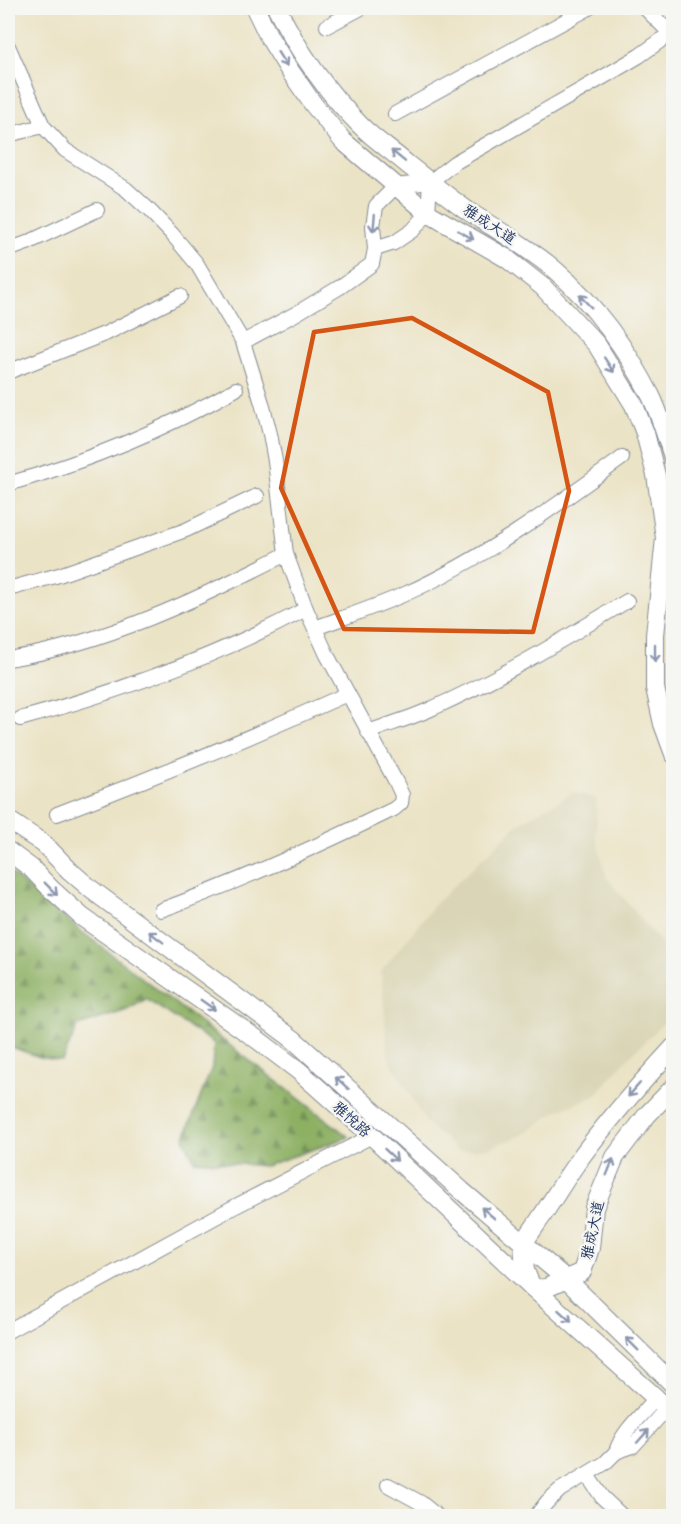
<svg xmlns="http://www.w3.org/2000/svg" width="681" height="1524" font-family="Delius,'LXGW WenKai TC',sans-serif">
  <defs>
    <pattern id="forest-firs" width="22" height="20" patternUnits="userSpaceOnUse" patternTransform="scale(1.5)"><rect width="22" height="20" fill="#8db064"/><path d="M5 1l3.5 6h-7zM16 11l3.5 6h-7z" fill="#729056"/></pattern>
  </defs>
  <rect width="100%" height="100%" fill="#f6f6f2"/>
  <filter id="ink" filterUnits="userSpaceOnUse"><feTurbulence type="fractalNoise" baseFrequency=".0167" numOctaves="2"/><feDisplacementMap in="SourceGraphic" scale="12" xChannelSelector="R" yChannelSelector="G"/><feConvolveMatrix kernelMatrix="1 2 1 2 8 2 1 2 1" color-interpolation-filters="sRGB"/></filter>
  <filter id="wash" filterUnits="userSpaceOnUse"><feTurbulence type="fractalNoise" baseFrequency=".008" numOctaves="4" result="noise"/><feDisplacementMap in="SourceGraphic" scale="24" xChannelSelector="R" yChannelSelector="G"/><feGaussianBlur stdDeviation="1.35" result="paint"/><feColorMatrix in="noise" values="0 0 0 0 0 0 0 0 0 0 0 0 0 0 0 0 0 1.4 0 .05"/><feComposite in="paint" operator="in"/></filter>
  <g filter="url(#wash)">
    <rect width="100%" height="100%" fill="#ebe3c5"/>
    <polygon fill="#dad5b6" points="574,792 597,799 596,837 607,878 659,940 673,967 673,1013 627,1059 595,1096 557,1111 523,1135 489,1148 458,1151 425,1122 388,1056 381,972 435,904 519,823"/>
    <polygon fill="url(#forest-firs)" stroke="#547061" stroke-width="1.5" points="8,870 47,905 349,1137 265,1166 194,1160 184,1139 212,1067 214,1043 146,999 127,1010 78,1026 62,1061 40,1057 8,1046"/>
  </g>
  <g filter="url(#ink)">
    <g fill="none" stroke-linecap="round" stroke-linejoin="round">
      <g stroke="#838992" stroke-width="16">
        <g id="street">
          <polyline points="645,8 674,37"/>
          <polyline points="327,26 361,8"/>
          <path d="M 8,46 L 43,126 L 65,150 L 126,189 L 149,210 L 172,234 L 197,264 L 243,342 L 262,403 L 270,434 L 275,461 L 286,554 L 306,609 L 327,655 L 396,782 L 402,795 L 401,803 L 394,809 C 318,846 241,881 161,910"/>
          <polyline points="395,114 589,8"/>
          <polyline points="8,135 43,126"/>
          <polyline points="430,182 428,213 413,230 394,243 375,249 373,226 376,206 396,186 430,182 454,163 612,72 639,56 674,31"/>
          <polyline points="8,250 27,243 97,210"/>
          <polyline points="243,342 297,313 340,287 372,264 375,249"/>
          <polyline points="8,372 107,333 180,296"/>
          <path d="M 8,484 C 88,461 164,430 236,389"/>
          <polyline points="8,589 59,575 186,530 257,496"/>
          <path d="M 315,628 C 345,617 375,607 405,594 C 483,559 553,508 622,458"/>
          <path d="M 8,659 C 104,644 199,599 286,554"/>
          <path d="M 20,719 C 118,692 216,657 306,609"/>
          <path d="M 368,732 C 389,724 412,718 433,708 C 501,678 564,639 627,601"/>
          <path d="M 57,814 C 155,777 252,737 347,694"/>
          <polyline points="8,1331 232,1208 372,1136"/>
          <path d="M 656,1398 C 642,1415 622,1431 616,1452 L 633,1446 L 666,1409"/>
          <polyline points="587,1475 602,1497 622,1516"/>
          <polyline points="388,1485 421,1503 437,1516"/>
          <polyline points="536,1516 547,1502 560,1490 605,1463 616,1452"/>
        </g>
      </g>
      <g stroke="#838992" stroke-width="20">
        <g id="secondary">
          <polyline points="255,8 269,37 288,68 313,104 343,141 428,213 506,258 543,287 597,345 634,405 645,433 656,475 665,538 655,635 655,688 663,724 674,754"/>
          <path d="M 277,8 C 298,51 327,92 361,126 C 375,140 392,151 407,164 C 427,180 447,196 468,211 C 497,230 528,247 555,270 C 594,303 628,351 651,396 C 661,417 667,439 674,460"/>
          <polyline points="8,820 44,844 70,871 92,890 293,1039 462,1191 567,1280 674,1385"/>
          <polyline points="8,851 31,868 51,889 82,917 258,1040 299,1071 372,1136 532,1287 656,1398 674,1416"/>
          <path d="M 674,1047 C 640,1084 607,1121 578,1161 C 559,1188 543,1217 523,1243 L 525,1271 L 532,1287 L 544,1289 L 582,1272 L 590,1248 L 594,1208 L 615,1157 L 647,1115 L 674,1087"/>
        </g>
      </g>
      <use href="#street" stroke="#fff" stroke-width="14"/>
      <use href="#secondary" stroke="#fff" stroke-width="18"/>
    </g>
    <defs><path id="oneway-shaft" d="M-6 0H5M1.5-3L5.5 0L1.5 3" fill="none" stroke-width="1.6" stroke-linecap="round" stroke-linejoin="round" transform="scale(1.5)"/></defs>
    <g stroke="#8d97ae">
      <use href="#oneway-shaft" transform="translate(282 59) rotate(58)"/>
      <use href="#oneway-shaft" transform="translate(398 156) rotate(-141)"/>
      <use href="#oneway-shaft" transform="translate(374 223) rotate(95)"/>
      <use href="#oneway-shaft" transform="translate(466 235) rotate(30)"/>
      <use href="#oneway-shaft" transform="translate(585 301) rotate(-134)"/>
      <use href="#oneway-shaft" transform="translate(609 365) rotate(57)"/>
      <use href="#oneway-shaft" transform="translate(655 653) rotate(90)"/>
      <use href="#oneway-shaft" transform="translate(51 889) rotate(45)"/>
      <use href="#oneway-shaft" transform="translate(156 937) rotate(-143)"/>
      <use href="#oneway-shaft" transform="translate(208 1005) rotate(35)"/>
      <use href="#oneway-shaft" transform="translate(342 1083) rotate(-138)"/>
      <use href="#oneway-shaft" transform="translate(634 1090) rotate(131)"/>
      <use href="#oneway-shaft" transform="translate(391 1155) rotate(43)"/>
      <use href="#oneway-shaft" transform="translate(610 1167) rotate(-68)"/>
      <use href="#oneway-shaft" transform="translate(488 1213) rotate(-140)"/>
      <use href="#oneway-shaft" transform="translate(565 1316) rotate(42)"/>
      <use href="#oneway-shaft" transform="translate(632 1344) rotate(-135)"/>
      <use href="#oneway-shaft" transform="translate(643 1436) rotate(-48)"/>
    </g>
  </g>
  <path fill="none" stroke="#d45514" stroke-width="4.5" stroke-linejoin="round" d="M 412,318 L 548,392 L 569,491 L 533,632 L 344,629 L 281,488 L 314,332 Z"/>
  <g text-anchor="middle" dominant-baseline="central" stroke-width="5" stroke-linejoin="round" paint-order="stroke">
    <g font-size="15" fill="#1b2f5e" stroke="#f6f6f2">
      <text transform="translate(490 224) rotate(33)">雅成大道</text>
      <text transform="translate(352 1119) rotate(42)">雅悦路</text>
      <text transform="translate(592 1230) rotate(-78)">雅成大道</text>
    </g>
  </g>
  <rect width="681" height="1524" fill="none" stroke="#f6f6f2" stroke-width="30"/>
</svg>
